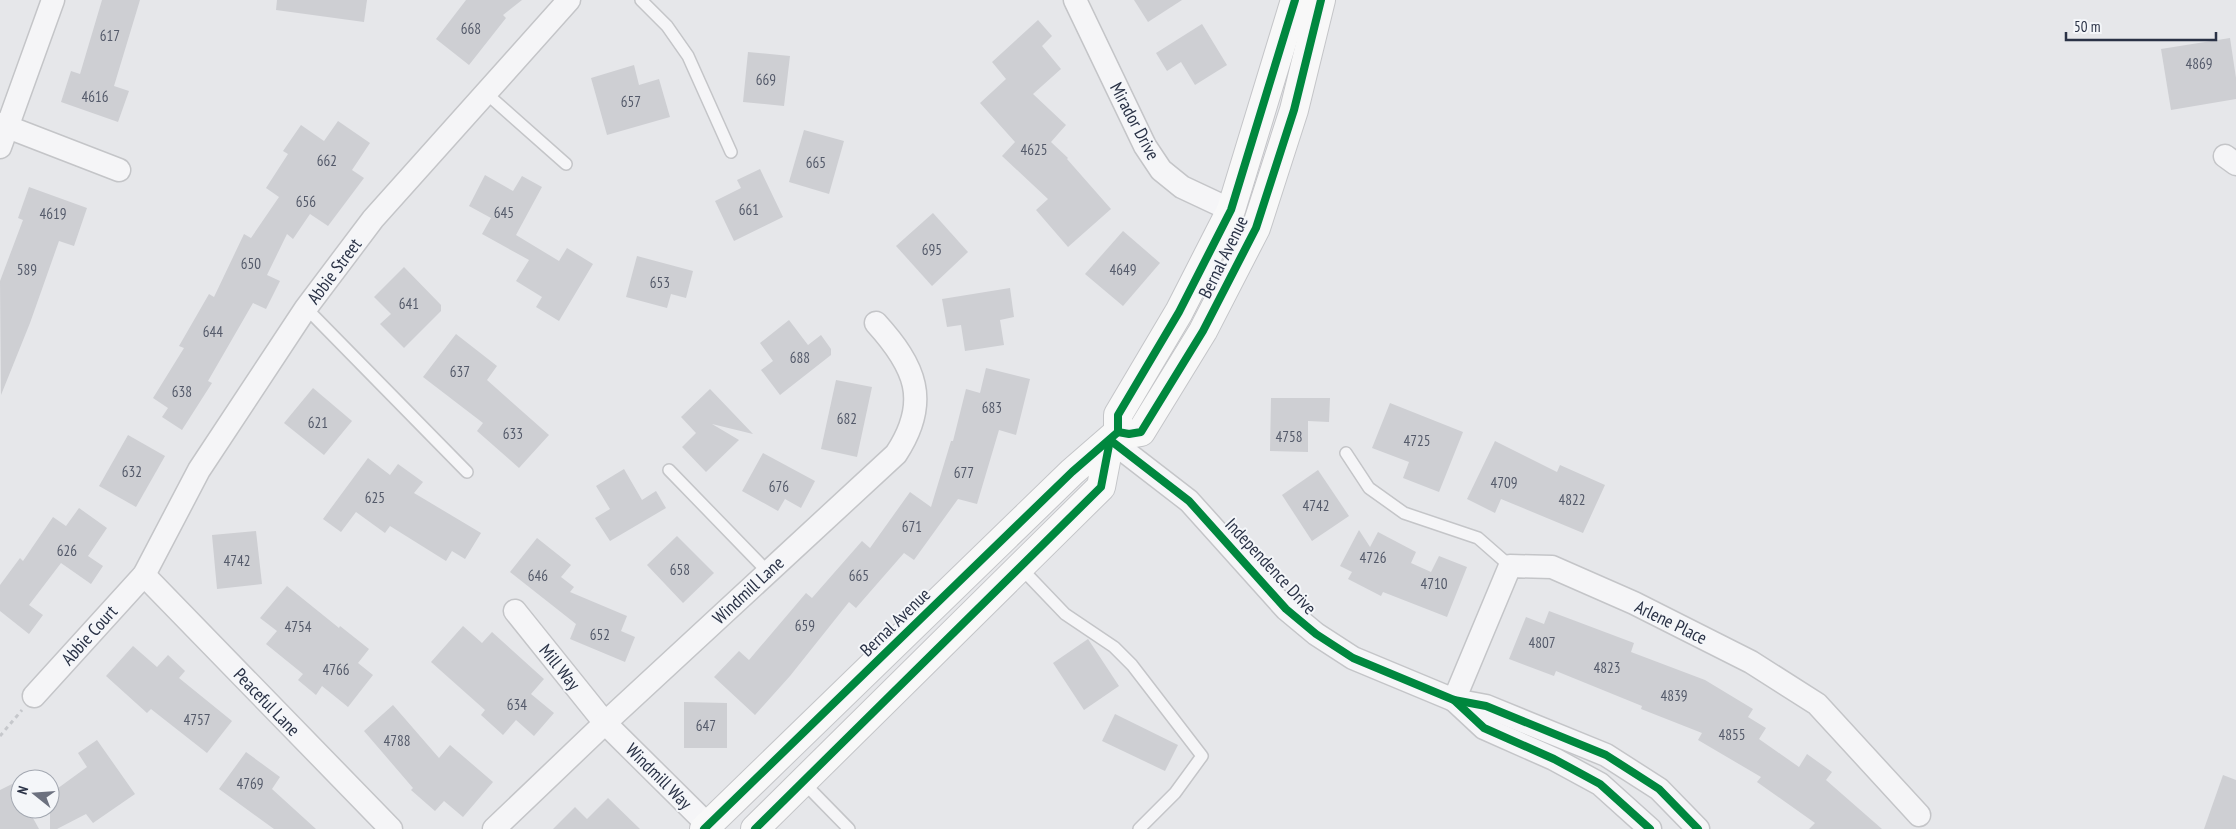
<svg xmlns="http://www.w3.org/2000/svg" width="2236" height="829" font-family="'PT Sans Narrow',sans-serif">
  <rect width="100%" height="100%" fill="#e6e7ea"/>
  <g fill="#cecfd3">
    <polygon points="102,0 140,0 114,86 129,91 118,122 61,102 71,71 80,74"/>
    <polygon points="277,0 367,0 364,22 276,10"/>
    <polygon points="466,0 522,0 503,15 506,18 469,65 436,39"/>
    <polygon points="1134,0 1182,0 1148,22"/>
    <polygon points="1038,20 1052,36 1042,46 1061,69 1033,94 1066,125 1051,142 1068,158 1067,159 1111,209 1068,247 1036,210 1048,199 1002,156 1015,142 980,103 1006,79 992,62"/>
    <polygon points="1202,24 1227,65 1195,85 1181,62 1167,71 1156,53"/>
    <polygon points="2230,38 2236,78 2236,99 2171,110 2161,49"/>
    <polygon points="748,52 790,56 784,106 743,102"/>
    <polygon points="634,65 639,85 659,79 670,117 607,135 591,78"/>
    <polygon points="338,121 370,143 352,170 364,178 328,226 310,214 293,239 287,234 267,275 280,281 266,309 253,303 208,381 212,383 182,430 162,417 168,408 153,398 184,348 179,346 209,294 214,297 244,234 251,238 279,197 266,188 288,154 283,151 301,125 324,141"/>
    <polygon points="804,130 844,141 829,194 789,182"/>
    <polygon points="760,169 783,217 734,241 715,201 741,188 737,180"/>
    <polygon points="485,175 513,191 522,176 542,187 516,235 559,261 567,248 593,264 559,321 536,307 542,297 516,281 529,260 482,234 491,218 469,206"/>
    <polygon points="29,187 87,208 74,246 59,241 30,323 1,395 0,281 23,220 18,218"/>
    <polygon points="933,213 968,252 932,286 896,246"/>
    <polygon points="1123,231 1160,263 1123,306 1085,274"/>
    <polygon points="637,256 693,271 686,298 671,294 667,308 626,297"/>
    <polygon points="404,267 441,305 441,311 404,348 380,324 391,314 374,297"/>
    <polygon points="1010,288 1014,317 1000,320 1004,345 965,351 961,325 947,327 942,299"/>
    <polygon points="789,320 808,345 821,335 831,349 831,355 780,395 761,370 773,361 760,343"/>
    <polygon points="456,334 497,366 487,380 549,435 519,468 477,431 483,423 423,377"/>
    <polygon points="986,368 1030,379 1016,435 999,430 977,504 958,499 914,560 904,553 856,608 849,602 790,676 755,715 714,677 739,651 749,660 806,593 812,598 862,541 870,548 910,492 931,507 951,441 953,441 966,389 980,393"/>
    <polygon points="836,380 872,387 857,457 821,449"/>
    <polygon points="313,388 352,421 324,455 284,423"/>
    <polygon points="710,389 753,434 712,424 739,440 706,472 682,447 696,433 681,417"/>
    <polygon points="1271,398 1330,398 1329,422 1308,421 1308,452 1270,451"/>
    <polygon points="1390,403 1463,432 1439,492 1403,478 1409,462 1372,448"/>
    <polygon points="128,435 165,456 136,507 99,486"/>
    <polygon points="1495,441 1557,472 1560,465 1605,485 1583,533 1501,499 1495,513 1467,499"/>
    <polygon points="763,453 815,481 801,508 785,499 778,511 742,491"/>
    <polygon points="368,458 390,475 398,464 423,482 414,493 481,533 465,559 452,551 446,561 390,526 385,533 356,512 341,532 323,519"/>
    <polygon points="624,469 642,500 656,491 666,508 610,541 595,518 610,509 596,486"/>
    <polygon points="1318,470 1349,516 1312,541 1282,495"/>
    <polygon points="79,508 107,528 88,556 103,566 91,584 61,563 29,605 43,615 29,634 0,611 0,585 20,558 23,561 53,517 66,526"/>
    <polygon points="1359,530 1370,547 1378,532 1416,552 1411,563 1431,572 1439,556 1467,567 1447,617 1383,592 1381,596 1348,579 1352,572 1340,566"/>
    <polygon points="256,531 262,584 217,589 212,535"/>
    <polygon points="677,536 714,573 683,603 647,565"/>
    <polygon points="537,538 571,565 561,577 574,587 570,592 627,616 621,631 635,637 625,662 570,639 576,624 510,572"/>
    <polygon points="287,586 339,628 340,626 369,649 358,663 373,675 348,707 322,686 316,695 298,680 303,674 266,644 277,631 260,618"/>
    <polygon points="1549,611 1634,643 1631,652 1705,680 1753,709 1748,717 1766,728 1759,739 1799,767 1807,754 1832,772 1826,780 1882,829 1809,829 1815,823 1757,782 1761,777 1698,740 1702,733 1641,709 1642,706 1556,671 1554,676 1509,659 1526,617 1544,624"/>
    <polygon points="463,626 482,643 492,632 544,679 531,694 554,713 534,736 516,720 503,735 481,715 485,710 431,662"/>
    <polygon points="1088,639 1119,686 1084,710 1053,663"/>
    <polygon points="133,646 157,667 168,655 185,671 179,678 232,721 207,753 151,709 147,713 106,676"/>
    <polygon points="684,702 727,703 727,748 684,748"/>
    <polygon points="393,705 439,758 450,745 493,782 463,817 444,801 435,811 411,790 413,788 364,731"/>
    <polygon points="1115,714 1178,745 1165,771 1102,741"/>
    <polygon points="97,740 135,794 93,823 86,814 57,829 50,829 50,794 87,767 78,753"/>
    <polygon points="246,752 280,777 272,789 316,829 274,829 219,789"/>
    <polygon points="2223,775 2236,780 2236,829 2204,829"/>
    <polygon points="14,783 20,794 20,809 28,809 39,829 0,829 0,790"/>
    <polygon points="608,798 640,829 553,829 575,807 587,819"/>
  </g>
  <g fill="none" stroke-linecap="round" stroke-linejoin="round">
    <g stroke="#c4c5c8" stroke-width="14">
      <g id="service">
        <polyline points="641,0 667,26 688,56 731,152"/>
        <polyline points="487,94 566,164"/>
        <polyline points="306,308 467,472"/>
        <polyline points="1346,453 1369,488 1404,513 1478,538 1510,566"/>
        <polyline points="669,470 768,572"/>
        <polyline points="1020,567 1065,614 1114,647 1132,665 1202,756 1175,793 1139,829"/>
        <polyline points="803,782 849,829"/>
      </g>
    </g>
    <g stroke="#c4c5c8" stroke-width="25">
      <g id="minor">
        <polyline points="1075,0 1145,146 1161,170 1182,187 1231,210"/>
        <polyline points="0,124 119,170"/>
        <polyline points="0,147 53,0"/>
        <polyline points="2225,156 2236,164"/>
        <polyline points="1110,440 1189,501 1286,609 1316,634 1353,658 1454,700 1486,706 1606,755 1659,789 1698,829"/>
        <polyline points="144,575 391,829"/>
        <polyline points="515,611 605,723 712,829"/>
        <polyline points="34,696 144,575 199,470 306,308 373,219 569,0"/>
        <polyline points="1454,700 1510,566 1552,567 1634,603 1751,662 1817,704 1919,815"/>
        <polyline points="1454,700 1484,728 1554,759 1600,784 1650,829"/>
        <path d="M 494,829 L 605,723 L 896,454 C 931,401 915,366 876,323"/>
      </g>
    </g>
    <g stroke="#c4c5c8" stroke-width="30">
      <g id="secondary">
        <polyline points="1118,432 1129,434 1141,432 1203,331 1256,228 1294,110 1321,0"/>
        <polyline points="704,829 1072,472 1118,432 1118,415 1179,312 1231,210 1295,0"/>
        <polyline points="755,829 1101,487 1110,440"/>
      </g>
    </g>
    <polyline stroke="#c6c8cc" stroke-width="3" stroke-dasharray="4 4" stroke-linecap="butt" points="0,736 22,710"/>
    <use href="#service" stroke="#f5f5f7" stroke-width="11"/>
    <use href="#minor" stroke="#f5f5f7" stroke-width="22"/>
    <use href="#secondary" stroke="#f8f8f8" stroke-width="28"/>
    <g stroke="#f4f6f9" stroke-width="11">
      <g id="cycleway">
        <polyline points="1118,432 1129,434 1141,432 1203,331 1256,228 1294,110 1321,0"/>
        <polyline points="1110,440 1189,501 1286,609 1316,634 1353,658 1454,700 1486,706 1606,755 1659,789 1698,829"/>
        <polyline points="1454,700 1484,728 1554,759 1600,784 1650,829"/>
        <polyline points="704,829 1072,472 1118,432 1118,415 1179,312 1231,210 1295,0"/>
        <polyline points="755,829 1101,487 1110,440"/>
      </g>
    </g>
    <use href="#cycleway" stroke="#00873e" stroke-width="8"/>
  </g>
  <g text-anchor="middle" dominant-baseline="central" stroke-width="4" stroke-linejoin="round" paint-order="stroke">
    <g font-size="15" fill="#545a6a">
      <text x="471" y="28">668</text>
      <text x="110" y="35">617</text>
      <text x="2199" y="63">4869</text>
      <text x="766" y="79">669</text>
      <text x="95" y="96">4616</text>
      <text x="631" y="101">657</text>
      <text x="1034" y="149">4625</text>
      <text x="327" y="160">662</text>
      <text x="816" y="162">665</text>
      <text x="306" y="201">656</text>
      <text x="749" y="209">661</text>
      <text x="504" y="212">645</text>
      <text x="53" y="213">4619</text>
      <text x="932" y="249">695</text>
      <text x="251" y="263">650</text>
      <text x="27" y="269">589</text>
      <text x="1123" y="269">4649</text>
      <text x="660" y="282">653</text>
      <text x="409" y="303">641</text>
      <text x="213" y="331">644</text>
      <text x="800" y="357">688</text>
      <text x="460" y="371">637</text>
      <text x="182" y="391">638</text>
      <text x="992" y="407">683</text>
      <text x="847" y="418">682</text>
      <text x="318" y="422">621</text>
      <text x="513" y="433">633</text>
      <text x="1289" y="436">4758</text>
      <text x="1417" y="440">4725</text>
      <text x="132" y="471">632</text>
      <text x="964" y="472">677</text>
      <text x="1504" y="482">4709</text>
      <text x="779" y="486">676</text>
      <text x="375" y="497">625</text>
      <text x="1572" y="499">4822</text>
      <text x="1316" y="505">4742</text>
      <text x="912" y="526">671</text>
      <text x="67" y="550">626</text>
      <text x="1373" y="557">4726</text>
      <text x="237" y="560">4742</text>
      <text x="680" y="569">658</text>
      <text x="538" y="575">646</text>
      <text x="859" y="575">665</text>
      <text x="1434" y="583">4710</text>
      <text x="805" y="625">659</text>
      <text x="298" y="626">4754</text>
      <text x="600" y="634">652</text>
      <text x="1542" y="642">4807</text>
      <text x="1607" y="667">4823</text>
      <text x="336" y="669">4766</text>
      <text x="1674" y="695">4839</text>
      <text x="517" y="704">634</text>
      <text x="197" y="719">4757</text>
      <text x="706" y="725">647</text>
      <text x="1732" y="734">4855</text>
      <text x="397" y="740">4788</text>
      <text x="250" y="783">4769</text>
    </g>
    <g font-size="18" fill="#2a3246" stroke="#f4f6f9">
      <text transform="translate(1135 121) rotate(62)">Mirador Drive</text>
      <text transform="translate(1223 257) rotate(-64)">Bernal Avenue</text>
      <text transform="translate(334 271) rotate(-53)">Abbie Street</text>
      <text transform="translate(1271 566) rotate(47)">Independence Drive</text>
      <text transform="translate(748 590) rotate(-43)">Windmill Lane</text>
      <text transform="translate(895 622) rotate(-44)">Bernal Avenue</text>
      <text transform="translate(1671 622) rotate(26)">Arlene Place</text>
      <text transform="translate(89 635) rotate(-48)">Abbie Court</text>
      <text transform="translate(560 667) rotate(51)">Mill Way</text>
      <text transform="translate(267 702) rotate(46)">Peaceful Lane</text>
      <text transform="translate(659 776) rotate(45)">Windmill Way</text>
    </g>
  </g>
  <g transform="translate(35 794) rotate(287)"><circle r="24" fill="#f4f6f9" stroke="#a3a8b1"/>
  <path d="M0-4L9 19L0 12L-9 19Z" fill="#6c717f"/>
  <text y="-8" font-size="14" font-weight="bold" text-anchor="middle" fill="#2a3246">N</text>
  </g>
  <path d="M2066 32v8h150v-8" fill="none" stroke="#2a3246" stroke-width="2.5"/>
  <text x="2074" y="32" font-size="15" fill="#2a3246" stroke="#f4f6f9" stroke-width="4" paint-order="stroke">50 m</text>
</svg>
